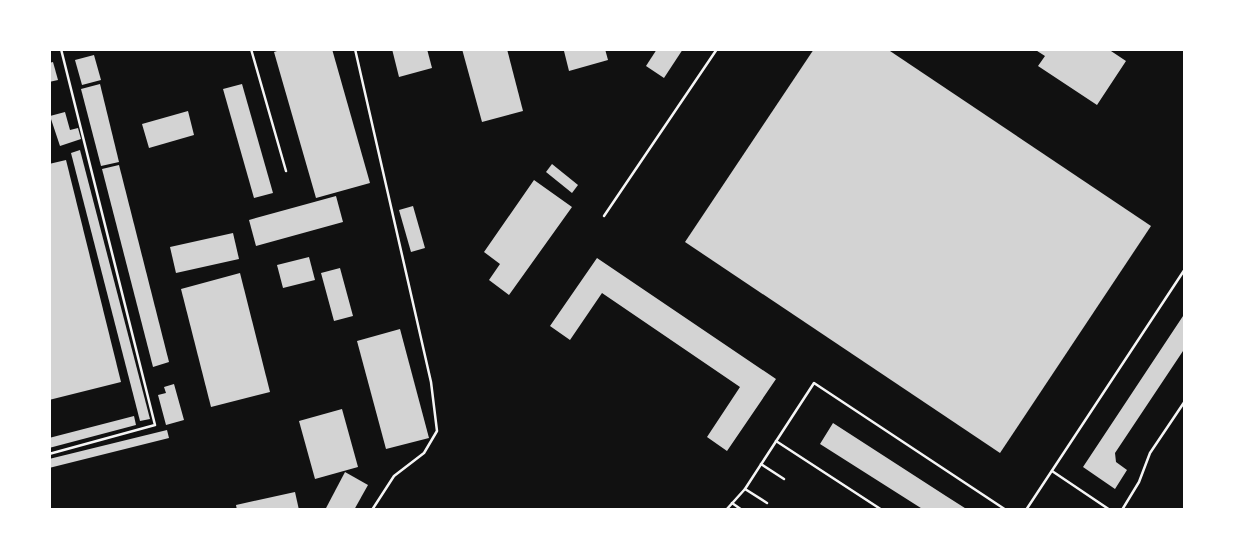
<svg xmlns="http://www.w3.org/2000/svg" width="1234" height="559" font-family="Mulish,sans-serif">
  <rect width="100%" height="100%" fill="#111"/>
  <g fill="#d3d3d3">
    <polygon points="283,49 332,49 370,183 316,198 274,52"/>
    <polygon points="392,49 427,49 432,68 399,77"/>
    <polygon points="462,49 507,49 523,111 482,122"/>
    <polygon points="569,49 605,49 608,60 569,71 564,51"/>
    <polygon points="657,49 683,49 664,78 646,66"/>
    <polygon points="814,49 887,49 1151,226 1000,453 685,242"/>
    <polygon points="1034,49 1108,49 1126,61 1097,105 1038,66 1045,56"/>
    <polygon points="94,55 101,80 82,85 75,60"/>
    <polygon points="53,62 58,80 49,82 49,63"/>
    <polygon points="100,84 119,162 101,166 81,89"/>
    <polygon points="242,84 273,193 254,198 223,89"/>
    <polygon points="188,111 194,135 149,148 142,124"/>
    <polygon points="65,112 70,130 78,128 81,139 60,146 50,116"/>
    <polygon points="80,150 150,419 140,421 71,153"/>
    <polygon points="66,160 121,382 49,400 49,164"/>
    <polygon points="552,164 578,185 572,193 546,172"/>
    <polygon points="119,165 169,362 153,367 102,169"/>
    <polygon points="534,180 572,207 509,295 489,280 500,264 484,252"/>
    <polygon points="336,196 343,222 256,246 249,220"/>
    <polygon points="413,206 425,248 411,252 399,210"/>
    <polygon points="233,233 239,259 176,273 170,247"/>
    <polygon points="309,257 315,280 283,288 277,265"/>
    <polygon points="597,258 776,379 727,451 707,437 740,387 602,293 570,340 550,326"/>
    <polygon points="340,268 353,316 334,321 321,273"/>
    <polygon points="240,273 270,392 211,407 181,289"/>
    <polygon points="1185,313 1185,348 1115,453 1116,462 1127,470 1115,489 1083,467"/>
    <polygon points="400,329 429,438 386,449 357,341"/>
    <polygon points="174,384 184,420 166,425 158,395 166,393 164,387"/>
    <polygon points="342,409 358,467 315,479 299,421"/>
    <polygon points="134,416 136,425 49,448 49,438"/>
    <polygon points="833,423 946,496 968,510 924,510 820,444"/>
    <polygon points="167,430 169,438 49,468 49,459"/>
    <polygon points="345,472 368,485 354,510 325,510"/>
    <polygon points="295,492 299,510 237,510 236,505"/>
  </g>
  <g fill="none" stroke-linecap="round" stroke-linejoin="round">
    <g stroke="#f5f5f5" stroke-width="2.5">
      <polyline points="251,49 286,171"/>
      <polyline points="355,49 431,382 437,431 424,453 394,476 372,510"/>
      <polyline points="604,216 717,49"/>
      <polyline points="776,441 882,510"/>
      <polyline points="49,454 155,425 61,49"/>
      <polyline points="761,464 784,479"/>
      <polyline points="1052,471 1110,510"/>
      <polyline points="745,489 767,503"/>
      <polyline points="732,503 742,510"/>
      <polyline points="726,510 745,489 814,383 1006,510"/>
      <polyline points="1026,510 1185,269"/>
      <polyline points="1122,510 1139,482 1150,453 1185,401"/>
    </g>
  </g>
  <rect width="1234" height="559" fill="none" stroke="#ffffff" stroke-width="102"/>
</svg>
